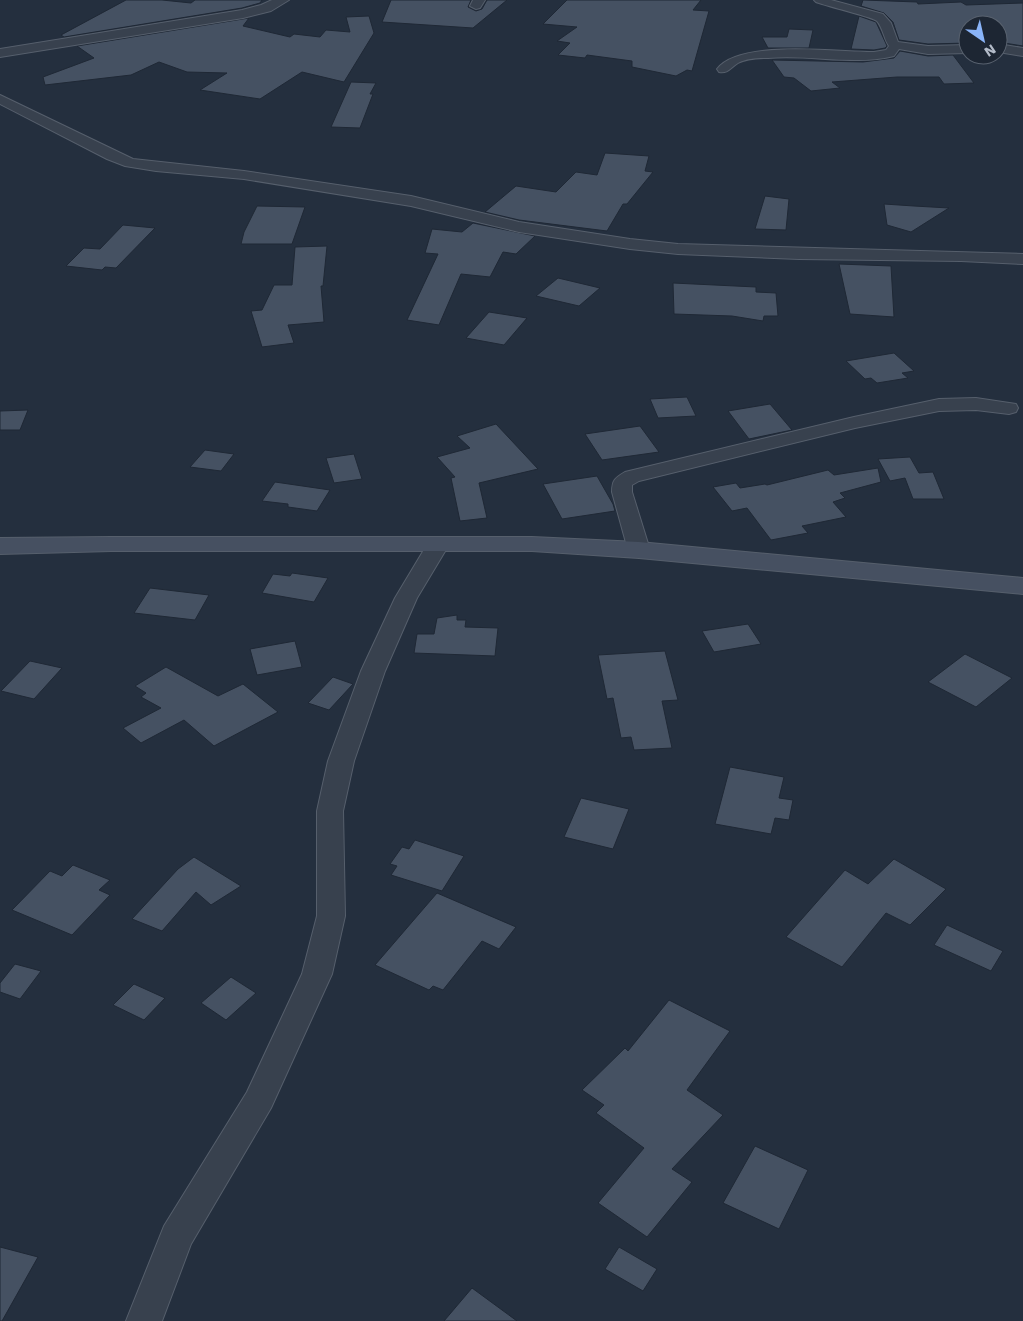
<svg xmlns="http://www.w3.org/2000/svg" width="1023" height="1321" font-family="'Work Sans',sans-serif">
  <rect width="100%" height="100%" fill="#242f3e"/>
  <g fill="#455162" stroke="#1f2835">
    <polygon points="126,0 162,0 191,3 195,0 262,0 260,3 242,8 64,37 61,35"/>
    <polygon points="391,0 471,0 468,7 476,11 482,9 487,0 507,0 473,28 382,22"/>
    <polygon points="567,0 701,0 693,10 709,11 692,71 687,70 676,76 632,67 632,61 587,55 585,58 558,55 570,43 557,41 577,27 543,24"/>
    <polygon points="863,0 917,2 918,4 961,2 966,5 1023,3 1023,46 998,42 998,25 968,25 968,43 928,44 899,40 893,22 884,13 861,6"/>
    <polygon points="369,16 374,33 344,82 302,72 260,99 200,90 227,73 187,72 159,62 131,75 45,85 43,77 94,58 77,46 249,18 243,26 290,37 294,34 320,37 326,30 350,32 346,17"/>
    <polygon points="859,16 876,22 887,46 885,48 874,50 851,49"/>
    <polygon points="789,29 813,30 809,48 768,48 762,37 787,37"/>
    <polygon points="900,51 928,56 953,55 974,83 944,84 939,77 897,77 832,82 840,88 811,91 794,78 784,77 772,60 863,62 894,58"/>
    <polygon points="351,82 376,83 370,94 373,94 360,128 331,127"/>
    <polygon points="605,153 649,156 645,171 653,172 627,204 623,204 607,231 519,220 485,212 516,186 556,192 576,172 597,175"/>
    <polygon points="765,196 789,199 786,230 755,229"/>
    <polygon points="884,204 914,206 949,208 911,232 887,225"/>
    <polygon points="257,206 305,207 292,244 241,244 244,232"/>
    <polygon points="473,223 535,236 516,254 503,252 490,277 461,274 439,325 407,320 438,254 425,253 432,229 462,232"/>
    <polygon points="123,225 155,228 116,268 105,267 102,270 66,266 84,248 100,249"/>
    <polygon points="327,246 323,286 321,286 324,322 288,325 294,343 262,347 251,311 262,310 274,285 292,285 295,247"/>
    <polygon points="839,264 891,266 894,317 850,314"/>
    <polygon points="558,278 600,288 579,306 536,296"/>
    <polygon points="673,283 756,287 756,292 776,293 778,316 764,316 763,321 732,316 674,314"/>
    <polygon points="489,312 527,318 504,345 466,338"/>
    <polygon points="894,353 914,371 902,373 908,378 877,383 871,378 865,379 846,361"/>
    <polygon points="687,397 696,416 658,418 650,399"/>
    <polygon points="770,404 792,430 749,439 728,411"/>
    <polygon points="28,410 20,430 0,430 0,411"/>
    <polygon points="496,424 538,469 479,483 487,518 460,521 451,478 455,477 437,457 470,448 457,436"/>
    <polygon points="640,426 659,452 602,460 585,434"/>
    <polygon points="205,450 234,454 221,471 190,467"/>
    <polygon points="354,454 362,479 334,483 326,458"/>
    <polygon points="910,457 919,473 933,472 944,499 913,499 905,478 890,481 878,459"/>
    <polygon points="878,468 881,482 840,493 845,498 833,502 846,517 802,526 808,533 771,540 747,508 732,511 713,487 736,483 740,488 765,484 767,485 828,470 834,475"/>
    <polygon points="597,476 613,504 615,511 562,519 543,484"/>
    <polygon points="275,482 330,490 317,511 288,507 288,504 262,501"/>
    <polygon points="292,573 328,578 314,602 262,593 273,574 290,576"/>
    <polygon points="150,588 209,595 195,620 134,613"/>
    <polygon points="457,615 457,620 466,620 465,627 498,628 495,656 414,653 417,634 434,634 437,618"/>
    <polygon points="748,624 761,644 714,652 702,631"/>
    <polygon points="295,641 302,667 257,675 250,649"/>
    <polygon points="665,651 678,700 662,701 672,748 634,750 631,737 621,738 613,698 607,699 598,655"/>
    <polygon points="965,654 1012,678 976,707 928,682"/>
    <polygon points="30,661 62,668 34,699 1,691"/>
    <polygon points="166,667 218,696 243,684 278,712 214,746 184,720 141,743 123,728 161,708 141,697 146,693 135,686"/>
    <polygon points="333,677 353,684 329,710 308,703"/>
    <polygon points="730,767 784,777 779,798 793,800 789,820 775,818 771,834 715,824"/>
    <polygon points="581,798 629,809 613,849 564,837"/>
    <polygon points="415,840 464,856 442,891 391,875 397,866 390,864 402,847 409,849"/>
    <polygon points="194,857 241,886 211,905 196,892 162,931 132,919 178,869"/>
    <polygon points="894,859 946,889 910,925 886,913 842,967 786,937 845,870 868,884"/>
    <polygon points="73,865 110,880 99,890 110,895 72,935 12,910 50,871 62,876"/>
    <polygon points="437,893 516,927 499,949 482,941 443,990 433,986 429,990 375,965"/>
    <polygon points="947,925 1003,951 991,971 934,945"/>
    <polygon points="15,964 41,971 20,999 0,992 0,983"/>
    <polygon points="231,977 256,993 226,1020 201,1003"/>
    <polygon points="134,984 165,998 144,1020 113,1005"/>
    <polygon points="669,1000 730,1031 687,1090 723,1115 672,1169 692,1182 647,1237 598,1203 644,1148 596,1113 604,1105 582,1090 625,1048 628,1051"/>
    <polygon points="755,1146 808,1170 779,1229 723,1203"/>
    <polygon points="0,1247 38,1257 2,1321 0,1321"/>
    <polygon points="619,1247 657,1269 643,1291 605,1269"/>
    <polygon points="472,1288 517,1321 444,1321"/>
  </g>
  <g fill="none" stroke-linecap="round" stroke-linejoin="round">
    <g stroke="#565f6c" stroke-width="2">
      <g id="minor">
        <polygon points="473,0 485,0 480,8 476,9 470,6"/>
        <path d="M 814,0 L 831,0 L 883,14 L 891,23 L 898,42 L 928,46 L 968,45 L 968,53 L 928,54 L 899,49 L 894,56 C 854,66 810,54 768,58 C 759,58 747,58 738,63 C 731,67 728,74 719,72 L 717,69 C 740,39 837,52 874,52 L 886,50 L 889,46 C 884,39 883,28 877,21 C 873,17 826,6 816,2 Z"/>
        <polygon points="998,44 1023,48 1023,56 998,52"/>
        <polygon points="0,95 133,159 244,171 411,196 519,222 630,239 678,244 1023,254 1023,264 961,261 799,259 678,254 630,249 519,232 411,206 244,179 156,171 125,166 107,159 0,104"/>
        <path d="M 976,398 L 1016,404 L 1018,408 L 1016,412 L 1009,414 L 976,410 L 939,411 L 855,428 L 639,481 L 632,485 L 632,492 L 650,550 L 647,555 L 639,557 L 631,555 L 628,550 L 612,492 C 612,480 615,478 625,472 L 854,417 L 939,399 Z"/>
        <polygon points="439,537 447,538 450,543 417,598 385,671 354,761 343,811 345,916 332,974 271,1108 191,1244 162,1321 126,1321 164,1226 247,1092 302,974 317,916 317,811 328,761 361,671 395,598 431,538"/>
      </g>
    </g>
    <g stroke="#565f6c" stroke-width="2">
      <polygon id="tertiary" points="272,0 289,0 271,11 243,18 0,57 0,49 242,10 261,5"/>
    </g>
    <g stroke="#565f6c" stroke-width="2">
      <polygon id="secondary" points="111,537 532,537 639,542 1023,578 1023,594 639,558 532,551 111,551 0,554 0,538"/>
    </g>
    <use href="#minor" fill="#38414e" fill-rule="evenodd"/>
    <use href="#tertiary" fill="#38414e" fill-rule="evenodd"/>
    <use href="#secondary" fill="#465061" fill-rule="evenodd"/>
  </g>
  <g transform="translate(983 40) rotate(146)"><circle r="24" fill="#1d2633" stroke="#59626f"/>
  <path d="M0-4L9 19L0 12L-9 19Z" fill="#8ab4f8"/>
  <text y="-8" font-size="14" font-weight="bold" text-anchor="middle" fill="#b4bcc9">N</text>
  </g>
</svg>
